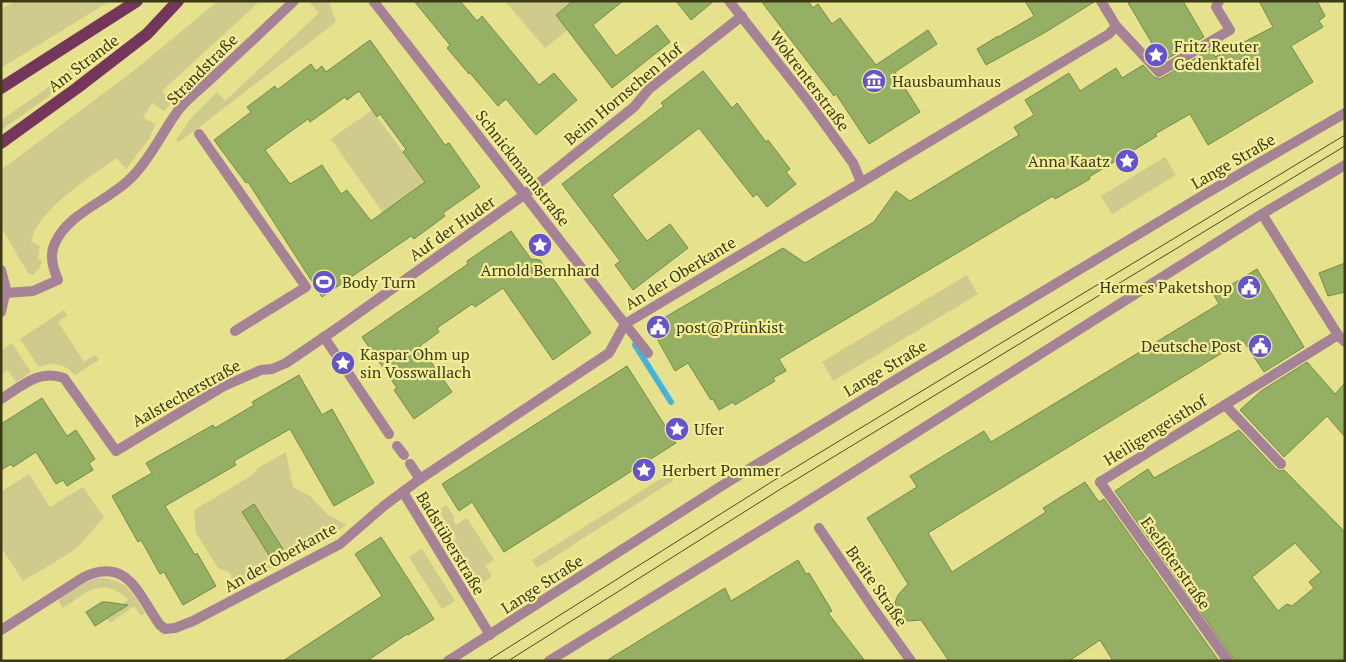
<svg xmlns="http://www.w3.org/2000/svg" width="1346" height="662" font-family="'PT Serif',serif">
  <rect width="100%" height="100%" fill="#e6e18c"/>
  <g fill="#cecb8d">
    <polygon points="16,1 110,1 1,68 1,9"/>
    <path d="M 218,1 L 260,1 L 162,91 L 172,102 L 164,111 L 152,103 L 143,118 L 156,124 L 149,139 L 126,169 L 116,158 C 91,177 56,198 39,224 C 35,229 33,236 31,241 L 40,246 L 38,259 L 42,261 L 40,267 L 33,275 L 28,273 L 1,227 L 1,170 L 132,72 Z"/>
    <polygon points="311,1 329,1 336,22 198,128 179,142 176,140 191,118 217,92 225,101 319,13 310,3"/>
    <polygon points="505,1 573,1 556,15 568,30 545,48"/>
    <polygon points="69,69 75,78 1,130 1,120 46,89"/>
    <polygon points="372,110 408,159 435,185 383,213 331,139"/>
    <polygon points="1165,157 1176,175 1112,214 1101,196"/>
    <polygon points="967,275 978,294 833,381 822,362"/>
    <path d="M 64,310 L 67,315 L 58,322 L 84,362 L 95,355 L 99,360 L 75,375 C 64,364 54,361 39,367 L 20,339 Z"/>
    <polygon points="12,343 31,372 16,382 8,370 1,374 1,351"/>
    <polygon points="286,452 293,487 310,496 328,515 347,525 237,587 230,573 218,568 196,533 194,510 251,476 258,468"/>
    <polygon points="670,473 674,480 537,568 532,560"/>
    <polygon points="29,474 50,507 83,487 104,517 76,549 23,581 1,547 1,492"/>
    <polygon points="446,505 455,518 453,520 456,525 467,518 494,560 485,566 492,576 484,582 477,581 453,542 456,538 439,511"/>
    <polygon points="422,549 455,601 442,609 409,557"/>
    <path d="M 97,578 C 127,579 130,590 145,613 L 141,616 L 134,606 L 110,623 L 107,619 L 120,611 L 118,608 L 128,600 C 102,575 88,592 63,608 L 59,602 L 60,598 L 86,582 Z"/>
  </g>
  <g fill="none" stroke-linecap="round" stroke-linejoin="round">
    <polyline stroke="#44b4db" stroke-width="6" points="635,345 671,402"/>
  </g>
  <g fill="#95b064" stroke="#738d42" fill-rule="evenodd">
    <polygon points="414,1 460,1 477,21 482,16 539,85 554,73 577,100 536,135 506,99 498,106 470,73 469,74 447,48 450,45"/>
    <polygon points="573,1 623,1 593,25 616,56 657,25 670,42 612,88 556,15"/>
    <polygon points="676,1 714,1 691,20"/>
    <polygon points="761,1 808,1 813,8 818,4 832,24 840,18 876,65 928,30 937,44 895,72 920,112 869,144 836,94 834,96"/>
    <polygon points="1025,1 1094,2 1044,33 986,65 977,49 998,36 998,37 1034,16"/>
    <polygon points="1127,1 1183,1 1204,37 1160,63 1155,58 1159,55"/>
    <polygon points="1259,1 1317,1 1325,16 1319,21 1323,27 1291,46 1313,82 1208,145 1190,114 1155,134 1157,136 1089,177 1090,179 1055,199 1053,196 779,359 786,371 773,378 775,381 735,405 733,402 719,410 713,399 711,400 688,363 675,371 650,326 783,248 805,263 874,222 896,191 910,201 1019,135 1014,127 1034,115 1025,100 1069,73 1080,91 1116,68 1122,78 1143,65 1154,77 1160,79 1211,49 1215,57 1273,27"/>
    <path d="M 370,40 L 445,145 L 449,143 L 480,187 L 443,213 L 445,216 L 414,239 L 411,236 L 322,297 L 248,182 L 246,183 L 214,140 L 251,112 L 247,107 L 275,86 L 277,90 L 311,64 L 316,71 L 322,66 L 326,72 ZM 359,91 L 377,117 L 380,114 L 406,149 L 403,152 L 425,182 L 371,221 L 347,190 L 341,194 L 322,165 L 290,184 L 265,150 L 308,119 L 310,122 L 345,97 L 347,100 Z"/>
    <polygon points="703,71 732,108 737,103 766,142 768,140 790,169 786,172 796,184 767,207 757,194 753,197 699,128 612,195 647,241 670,224 688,248 633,290 615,265 620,261 562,184 664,106 661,103"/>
    <polygon points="511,231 531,259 540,260 591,333 553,360 503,288 475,307 472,304 437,328 439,332 420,346 452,392 414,419 394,390 397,388 362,337 468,264 467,261"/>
    <polygon points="1345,263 1345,292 1328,296 1319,273"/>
    <polygon points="1257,269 1304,347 1264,372 1243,340 928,533 952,572 1046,512 1043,508 1085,482 1099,502 1104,499 1219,661 1113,661 1100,640 1069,661 949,661 921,620 908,621 901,618 896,611 895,603 898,595 908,584 867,518 917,487 910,476 984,431 991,442 1219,304 1214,295"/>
    <polygon points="1307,362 1335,394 1345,383 1345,437 1327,416 1284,457 1240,410 1261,391"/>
    <polygon points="627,366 676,443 504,552 472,502 459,511 442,484"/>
    <polygon points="299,375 322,415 332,409 374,483 334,506 290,429 234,461 236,465 165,506 195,555 197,553 216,586 183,605 164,572 160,574 141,540 138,542 112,496 152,473 146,463 213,425 215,428 254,405 252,402"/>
    <polygon points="42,398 67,436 76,430 95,459 89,463 93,470 67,486 63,480 56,484 36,452 13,467 11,464 1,470 1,424"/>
    <path d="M 1239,430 L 1276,469 L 1280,471 L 1284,470 L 1345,532 L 1345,661 L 1235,661 L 1115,491 L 1148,469 L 1154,478 ZM 1295,543 L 1321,572 L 1309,582 L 1314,588 L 1292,606 L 1287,604 L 1278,611 L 1252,577 Z"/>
    <polygon points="254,504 283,549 270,557 242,512"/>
    <polygon points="381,537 434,619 408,635 407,634 367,661 283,661 382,596 355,554"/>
    <polygon points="798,560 806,574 809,573 832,611 828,613 865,661 606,661 725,588 731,601"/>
    <polygon points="102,602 106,602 128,605 95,626 86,612"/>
  </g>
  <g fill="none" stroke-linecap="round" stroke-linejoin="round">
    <g stroke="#a68296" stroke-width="10">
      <polyline points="199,134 306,287 235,331"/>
      <polyline points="625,324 648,353"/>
      <polyline points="324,337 389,434"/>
      <polyline points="1225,405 1281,464"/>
      <polyline points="397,446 404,455"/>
      <polyline points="410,464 420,479"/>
      <polyline points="1100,482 1228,661"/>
      <polyline points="819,528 873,608 911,661"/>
    </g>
    <g stroke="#a68296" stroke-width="10">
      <polyline points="729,1 808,101 853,163 861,182"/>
      <polyline points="1101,1 1116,26 1159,72 1230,30 1216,7 1219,1"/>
      <polyline points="374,2 625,324"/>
      <polyline points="1262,214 1338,335 1345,342"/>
      <polyline points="1,270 6,289 1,312"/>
      <path d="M 6,293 L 33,291 L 58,280 C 53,268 49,255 55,243 C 69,212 109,201 132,177 C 152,157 163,130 180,108 C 189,97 203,87 213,77 C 240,52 267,27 294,1"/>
      <path d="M 1,399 C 22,386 38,369 64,378 L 116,451 L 224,386 L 261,370 L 272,369 L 286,363 L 336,329 L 524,195 L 634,107 L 649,89 L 742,16"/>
      <polyline points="1100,482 1338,335"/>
      <polyline points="403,492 490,635"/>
      <path d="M 1,630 L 84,577 C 128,556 139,596 160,625 L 165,629 L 175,628 L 193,621 L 340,544 L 385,505 L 420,479 L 609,353 L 625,324 L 1109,34 L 1116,26"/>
      <polyline points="448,661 723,485 877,391 1207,193 1345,113"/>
      <polyline points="549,661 792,511 1262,214 1345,165"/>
    </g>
    <g stroke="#74375b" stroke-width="12">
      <polyline points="1,88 137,1"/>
      <polyline points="1,143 77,88 147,34 178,1"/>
    </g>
    <g stroke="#4e4b22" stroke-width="1">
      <polyline points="487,661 773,481 1345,135"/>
      <polyline points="508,661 779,490 1345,146"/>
    </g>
  </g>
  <defs>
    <g id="sight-disc" transform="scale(1.25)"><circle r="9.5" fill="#6654ce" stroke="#f4ee99"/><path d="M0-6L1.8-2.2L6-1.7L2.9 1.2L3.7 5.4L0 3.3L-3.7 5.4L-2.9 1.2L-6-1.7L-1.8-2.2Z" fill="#fff"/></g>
    <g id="museum-disc" transform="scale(1.25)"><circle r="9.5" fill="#6654ce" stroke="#f4ee99"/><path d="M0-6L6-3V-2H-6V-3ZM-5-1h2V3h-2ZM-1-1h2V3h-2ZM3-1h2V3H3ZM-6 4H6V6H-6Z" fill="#fff"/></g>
    <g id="stadium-disc" transform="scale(1.25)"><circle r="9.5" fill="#6654ce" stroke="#f4ee99"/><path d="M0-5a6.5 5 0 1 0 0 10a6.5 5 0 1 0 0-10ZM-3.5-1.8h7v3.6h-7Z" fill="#fff"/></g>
    <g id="civic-disc" transform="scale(1.25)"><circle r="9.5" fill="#6654ce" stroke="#f4ee99"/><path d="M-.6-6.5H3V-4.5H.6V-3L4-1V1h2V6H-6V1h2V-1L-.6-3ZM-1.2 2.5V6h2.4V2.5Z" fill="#fff"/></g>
  </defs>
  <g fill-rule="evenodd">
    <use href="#sight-disc" x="1156" y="55"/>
    <use href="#museum-disc" x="874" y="81"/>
    <use href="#sight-disc" x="1127" y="161"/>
    <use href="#sight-disc" x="540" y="245"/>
    <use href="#stadium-disc" x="324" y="282"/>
    <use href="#civic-disc" x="1249" y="287"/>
    <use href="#civic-disc" x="658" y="327"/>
    <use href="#civic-disc" x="1260" y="346"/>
    <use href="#sight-disc" x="343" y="363"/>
    <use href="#sight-disc" x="677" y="429"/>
    <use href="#sight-disc" x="644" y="470"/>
  </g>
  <g text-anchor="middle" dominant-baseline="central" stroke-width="4.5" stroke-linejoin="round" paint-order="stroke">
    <g font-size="16" fill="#3c3a16" stroke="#f4ee99" text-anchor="start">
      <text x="1174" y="46">Fritz Reuter<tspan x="1174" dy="18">Gedenktafel</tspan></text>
      <text x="892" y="81">Hausbaumhaus</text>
      <text x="1110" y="161" text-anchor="end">Anna Kaatz</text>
      <text x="540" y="270" text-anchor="middle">Arnold Bernhard</text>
      <text x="342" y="282">Body Turn</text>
      <text x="1232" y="287" text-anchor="end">Hermes Paketshop</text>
      <text x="676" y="327">post@Prünkist</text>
      <text x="1242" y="346" text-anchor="end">Deutsche Post</text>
      <text x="360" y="354">Kaspar Ohm up<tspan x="360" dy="18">sin Vosswallach</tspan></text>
      <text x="694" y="429">Ufer</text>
      <text x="662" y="470">Herbert Pommer</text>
    </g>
    <g font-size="16" fill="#3c3a16" stroke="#f4ee99">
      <text transform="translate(83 63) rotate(-37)">Am Strande</text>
      <text transform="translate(202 69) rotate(-45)">Strandstraße</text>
      <text transform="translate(810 81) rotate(53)">Wokrenterstraße</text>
      <text transform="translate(623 94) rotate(-40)">Beim Hornschen Hof</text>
      <text transform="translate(1233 161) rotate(-30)">Lange Straße</text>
      <text transform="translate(523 168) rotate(52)">Schnickmannstraße</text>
      <text transform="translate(452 228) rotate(-35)">Auf der Huder</text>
      <text transform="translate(680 273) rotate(-31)">An der Oberkante</text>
      <text transform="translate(885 368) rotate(-31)">Lange Straße</text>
      <text transform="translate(186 393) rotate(-29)">Aalstecherstraße</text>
      <text transform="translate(1155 430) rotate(-32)">Heiligengeisthof</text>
      <text transform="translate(451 543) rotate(59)">Badstüberstraße</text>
      <text transform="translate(280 557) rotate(-29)">An der Oberkante</text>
      <text transform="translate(1176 563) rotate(55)">Eselföterstraße</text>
      <text transform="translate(542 584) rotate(-33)">Lange Straße</text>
      <text transform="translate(877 586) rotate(55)">Breite Straße</text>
    </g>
  </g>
  <rect width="1346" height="662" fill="none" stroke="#3c3a16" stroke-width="5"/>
</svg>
